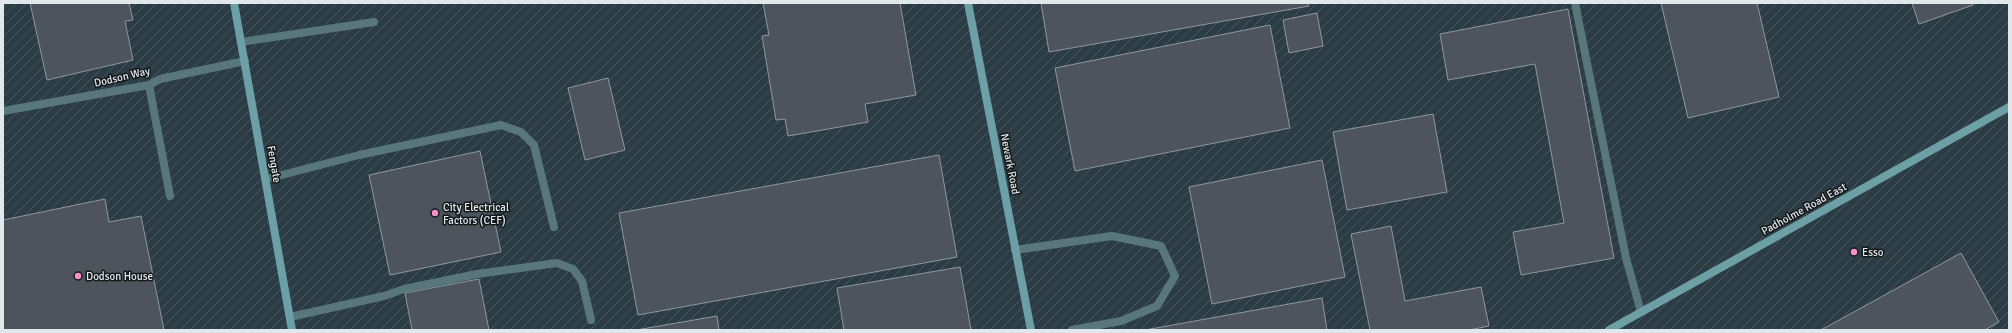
<svg xmlns="http://www.w3.org/2000/svg" width="2012" height="333" font-family="Signika,sans-serif">
  <defs>
    <pattern id="industrial-furrows" width="10" height="10" patternUnits="userSpaceOnUse"><rect width="10" height="10" fill="#2c3c44"/><path d="M-1 1l2-2M0 10L10 0M9 11l2-2" fill="none" stroke="#4a585f"/></pattern>
  </defs>
  <rect width="100%" height="100%" fill="#273136"/>
  <rect fill="url(#industrial-furrows)" x="3" y="3" width="2006" height="327"/>
  <g fill="#4d545c" stroke="#8f97a0">
    <polygon points="30,3 129,3 133,20 125,21 133,60 47,80"/>
    <polygon points="763,3 900,3 916,95 865,104 868,122 788,136 785,119 776,120 762,36 769,35"/>
    <polygon points="1041,3 1308,3 1309,6 1049,52"/>
    <polygon points="1661,3 1757,3 1779,97 1688,118"/>
    <polygon points="1912,3 1972,3 1973,5 1919,24"/>
    <polygon points="1568,9 1614,258 1521,275 1513,232 1564,223 1535,64 1448,80 1440,34"/>
    <polygon points="1317,13 1323,46 1289,53 1283,20"/>
    <polygon points="1270,25 1290,128 1075,171 1055,68"/>
    <polygon points="608,78 625,150 585,160 568,88"/>
    <polygon points="1433,114 1447,192 1347,210 1333,132"/>
    <polygon points="480,151 501,252 390,275 369,175"/>
    <polygon points="939,155 957,257 638,315 619,213"/>
    <polygon points="1322,160 1345,277 1212,304 1189,187"/>
    <polygon points="105,199 109,222 141,216 164,330 3,330 3,220"/>
    <polygon points="1391,226 1405,301 1481,287 1489,326 1469,330 1370,330 1351,234"/>
    <polygon points="1961,253 1999,322 1985,330 1821,330"/>
    <polygon points="960,267 971,330 844,330 837,288"/>
    <polygon points="479,279 489,330 412,330 405,293"/>
    <polygon points="1322,298 1327,330 1145,330"/>
    <polygon points="717,316 719,330 636,330"/>
  </g>
  <g fill="none" stroke-linecap="round" stroke-linejoin="round">
    <g stroke="#58777b" stroke-width="8">
      <polyline points="1575,3 1626,258 1641,312"/>
      <polyline points="241,42 374,22"/>
      <polyline points="149,85 170,196"/>
      <polyline points="3,111 149,85 160,79 245,61"/>
      <polyline points="266,179 359,155 501,125 521,132 534,145 554,227"/>
      <polyline points="1015,250 1112,236 1161,246 1175,276 1157,306 1121,321 1072,330"/>
      <polyline points="290,317 384,296 404,289 477,274 557,263 573,269 582,281 591,320"/>
    </g>
    <g stroke="#6d9fa6" stroke-width="8">
      <polyline points="234,3 292,330"/>
      <polyline points="968,3 1031,330"/>
      <polyline points="1609,330 2009,107"/>
    </g>
  </g>
  <g fill="#f98fca" stroke="#14181a" stroke-width="1.5">
    <circle cx="435" cy="213" r="4"/>
    <circle cx="1854" cy="252" r="4"/>
    <circle cx="78" cy="276" r="4"/>
  </g>
  <g text-anchor="middle" dominant-baseline="central" stroke-width="3" stroke-linejoin="round" paint-order="stroke">
    <g font-size="11" fill="#e1e8eb" stroke="#14181a">
      <text transform="translate(122 77) rotate(-13)">Dodson Way</text>
      <text transform="translate(274 164) rotate(80)">Fengate</text>
      <text transform="translate(1010 164) rotate(79)">Newark Road</text>
      <text transform="translate(1804 209) rotate(-29)">Padholme Road East</text>
    </g>
    <g font-size="11" fill="#e1e8eb" stroke="#14181a" text-anchor="start">
      <text x="443" y="207">City Electrical<tspan x="443" dy="13">Factors (CEF)</tspan></text>
      <text x="1862" y="252">Esso</text>
      <text x="86" y="276">Dodson House</text>
    </g>
  </g>
  <rect width="2012" height="333" fill="none" stroke="#e1e8eb" stroke-width="8"/>
</svg>
